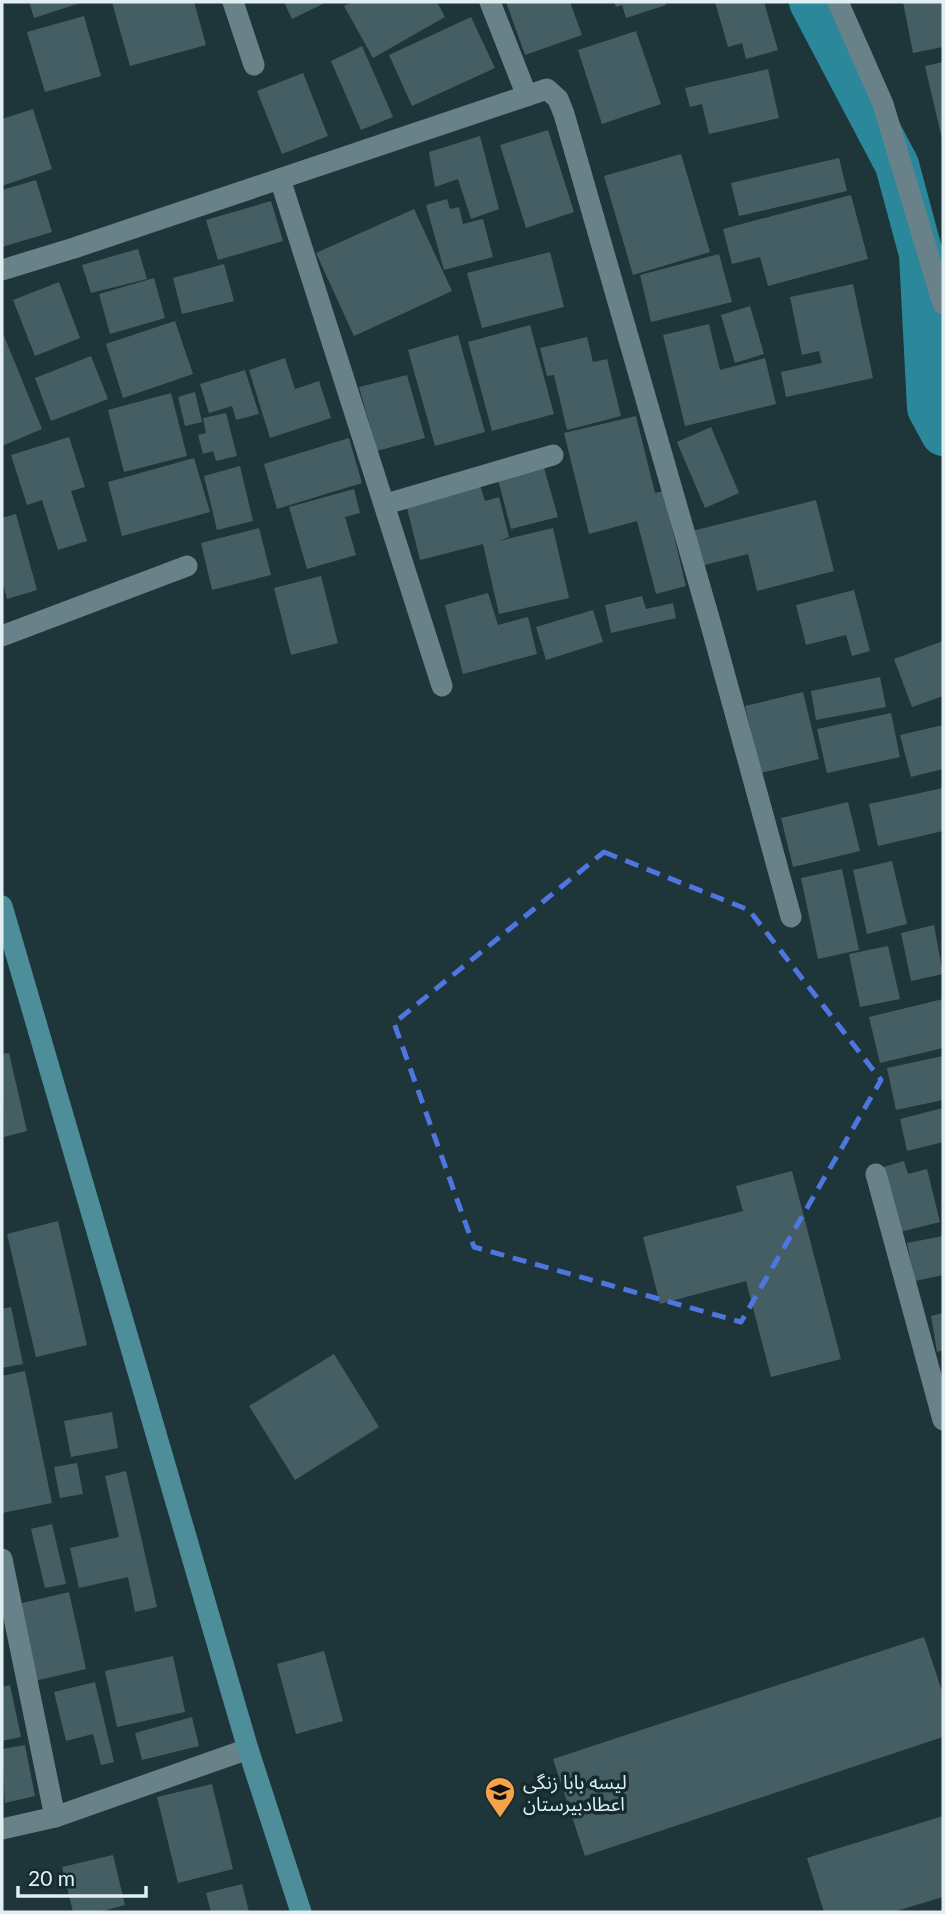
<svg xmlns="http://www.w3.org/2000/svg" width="945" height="1914" font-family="Lato,'Noto Sans Arabic',sans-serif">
  <rect width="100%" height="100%" fill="#1e353a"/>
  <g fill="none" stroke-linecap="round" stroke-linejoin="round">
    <polyline stroke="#2b889b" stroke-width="44" points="811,2 897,165 921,254 929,408 943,434"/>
  </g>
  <g fill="#455e64">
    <polygon points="29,2 83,2 34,18"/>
    <polygon points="112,2 194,2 206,45 130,66"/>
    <polygon points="284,2 327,2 292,19"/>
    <polygon points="353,2 437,2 445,17 373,58 344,6"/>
    <polygon points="506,2 570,2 582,35 525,55"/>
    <polygon points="614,2 665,2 666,5 626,18 622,5 616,7"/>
    <polygon points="715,2 764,2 778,50 746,59 742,43 728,47"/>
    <polygon points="903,2 943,2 943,47 913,53"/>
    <polygon points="84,16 101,76 45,92 27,32"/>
    <polygon points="471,17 495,68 412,106 389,55"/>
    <polygon points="636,31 661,104 602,124 578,50"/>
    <polygon points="362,46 393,117 361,130 331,61"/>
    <polygon points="943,62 943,139 942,139 925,66"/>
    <polygon points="768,69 779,118 709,134 702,104 690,107 685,88"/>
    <polygon points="303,73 328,136 282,154 257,91"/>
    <polygon points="33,109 52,169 2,186 2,119"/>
    <polygon points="548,130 574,212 526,228 500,145"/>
    <polygon points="480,136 499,209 471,219 458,179 435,187 429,152"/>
    <polygon points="681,154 710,252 633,275 604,176"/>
    <polygon points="839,158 847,191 739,216 731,183"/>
    <polygon points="36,180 52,232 2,247 2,190"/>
    <polygon points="851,195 868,259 768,286 760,257 732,264 723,229"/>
    <polygon points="447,199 450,209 459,207 463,224 483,219 493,257 444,270 426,205"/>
    <polygon points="271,201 283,241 218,260 206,220"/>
    <polygon points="414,209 452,291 354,336 316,253"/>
    <polygon points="138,249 147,279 91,293 82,265"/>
    <polygon points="550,252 564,307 482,328 467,273"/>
    <polygon points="719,254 732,302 651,322 640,275"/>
    <polygon points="224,264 234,301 182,314 173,278"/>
    <polygon points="154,278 165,318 110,334 99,294"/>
    <polygon points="59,282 80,338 35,356 13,300"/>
    <polygon points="853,284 873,378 786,397 781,372 822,363 819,351 802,355 790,297"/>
    <polygon points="750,306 764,354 735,363 721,315"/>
    <polygon points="175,321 193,374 123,398 106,344"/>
    <polygon points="709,324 720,370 765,358 776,404 685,426 663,335"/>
    <polygon points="530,325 554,414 492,431 468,342"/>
    <polygon points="2,331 42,429 2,446"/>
    <polygon points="458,335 485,432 435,446 408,350"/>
    <polygon points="587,337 593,362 607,359 621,416 567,430 554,375 547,376 540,348"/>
    <polygon points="91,356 108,399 51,421 35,378"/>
    <polygon points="285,358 295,389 319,381 331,418 270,438 249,370"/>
    <polygon points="245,370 259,414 236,420 232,406 209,413 200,384"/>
    <polygon points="407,375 425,438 377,451 359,387"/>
    <polygon points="195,392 202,422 185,426 178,397"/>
    <polygon points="171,393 187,456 124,472 108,410"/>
    <polygon points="226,413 237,456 216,461 213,451 203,454 198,435 206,433 203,418"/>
    <polygon points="636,416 655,493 663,491 686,586 656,594 637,521 589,534 564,433"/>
    <polygon points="711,427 739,493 705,508 677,442"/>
    <polygon points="69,437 85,487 71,491 87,541 58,550 42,500 27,505 11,455"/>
    <polygon points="349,438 362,483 277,509 264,464"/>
    <polygon points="194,458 210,512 122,536 108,482"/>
    <polygon points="240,466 253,521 217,530 204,476"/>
    <polygon points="544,468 558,517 511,529 498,480"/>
    <polygon points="480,485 485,501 499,497 509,537 499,541 553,528 569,598 499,614 483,544 420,560 407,508"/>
    <polygon points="354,489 360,513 345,517 356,555 307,569 289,507"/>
    <polygon points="816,500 834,571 757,591 748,554 701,566 692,531"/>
    <polygon points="16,514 37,590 7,599 2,580 2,518"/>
    <polygon points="259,528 271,575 212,590 201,543"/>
    <polygon points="321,576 338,643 291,655 274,588"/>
    <polygon points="854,590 870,651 852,656 846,635 806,645 796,605"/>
    <polygon points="488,593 498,625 528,617 537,654 463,674 445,605"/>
    <polygon points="642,596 646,609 673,603 676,618 611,633 605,605"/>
    <polygon points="593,610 603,642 546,660 536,627"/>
    <polygon points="943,641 943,696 912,707 894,659"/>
    <polygon points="880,677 886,707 816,720 811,691"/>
    <polygon points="803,692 819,759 761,773 745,706"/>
    <polygon points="891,713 900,757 827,773 817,729"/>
    <polygon points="943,725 943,769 911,777 900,735"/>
    <polygon points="943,788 943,831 878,846 869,804"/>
    <polygon points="848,802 860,851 793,867 781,818"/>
    <polygon points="892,861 907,924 867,934 853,870"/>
    <polygon points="842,869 859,950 818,959 801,878"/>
    <polygon points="934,925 943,974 911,981 901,933"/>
    <polygon points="888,946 900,999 860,1007 849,954"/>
    <polygon points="943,999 943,1048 880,1063 869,1017"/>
    <polygon points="9,1053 27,1131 4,1137 2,1054"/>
    <polygon points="943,1056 943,1100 896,1110 887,1068"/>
    <polygon points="943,1108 943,1142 907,1151 900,1119"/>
    <polygon points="904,1161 908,1174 927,1169 940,1222 900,1232 883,1167"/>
    <polygon points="792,1171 841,1359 771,1377 746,1281 660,1304 643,1237 743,1211 736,1186"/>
    <polygon points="58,1221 87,1345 36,1357 7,1234"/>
    <polygon points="943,1236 943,1275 915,1281 907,1243"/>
    <polygon points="11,1307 23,1364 2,1368 2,1309"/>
    <polygon points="943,1313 943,1350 937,1352 931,1316"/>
    <polygon points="334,1354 379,1427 295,1480 249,1406"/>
    <polygon points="25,1371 52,1503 2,1513 2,1376"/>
    <polygon points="112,1412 118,1448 71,1457 64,1421"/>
    <polygon points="77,1463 83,1494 60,1498 54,1467"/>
    <polygon points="126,1471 157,1607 135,1612 128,1577 79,1588 70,1548 119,1537 105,1476"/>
    <polygon points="52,1524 66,1584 45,1588 31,1529"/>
    <polygon points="69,1592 86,1669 35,1681 18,1604"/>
    <polygon points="924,1637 943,1694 943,1737 585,1856 553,1759"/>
    <polygon points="324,1651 343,1721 296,1734 277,1664"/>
    <polygon points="173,1656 185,1712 117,1727 105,1671"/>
    <polygon points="95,1682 114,1762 101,1765 93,1734 66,1741 54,1692"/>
    <polygon points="10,1685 21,1737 2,1741 2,1687"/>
    <polygon points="192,1717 199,1746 142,1760 135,1733"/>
    <polygon points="25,1745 35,1796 5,1803 2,1749"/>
    <polygon points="212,1784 233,1869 178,1883 157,1797"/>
    <polygon points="943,1816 943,1897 893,1912 824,1912 807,1858"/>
    <polygon points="113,1855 125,1905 99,1912 73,1912 62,1867"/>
    <polygon points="242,1884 249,1912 211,1912 206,1893"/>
  </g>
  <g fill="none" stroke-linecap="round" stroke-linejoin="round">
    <g stroke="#698289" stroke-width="21">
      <polyline points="233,2 254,65"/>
      <polyline points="490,2 527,96"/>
      <polyline points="838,2 883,104 943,304"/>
      <polyline points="280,179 442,686"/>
      <polyline points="2,270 74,248 547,89 558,99 564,114 711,625 791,917"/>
      <polyline points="386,504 553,455"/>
      <polyline points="2,636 187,566"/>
      <polyline points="876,1174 943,1420"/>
      <polyline points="2,1559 55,1817"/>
      <polyline points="2,1829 55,1817 248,1749"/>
    </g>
    <polyline stroke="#4e8d9a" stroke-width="21" points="2,906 248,1749 301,1912"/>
  </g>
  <path fill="none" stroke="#4e76de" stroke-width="5" stroke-dasharray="14 9" stroke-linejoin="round" d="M 604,852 L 749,910 L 881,1080 L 741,1322 L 474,1247 L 394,1023 Z"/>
  <defs>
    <g id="school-pin" transform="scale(1.575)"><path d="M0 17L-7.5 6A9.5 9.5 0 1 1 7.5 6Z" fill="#f6a248" stroke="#142b30"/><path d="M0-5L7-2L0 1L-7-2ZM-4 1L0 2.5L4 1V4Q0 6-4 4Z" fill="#111"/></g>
  </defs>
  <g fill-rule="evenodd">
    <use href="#school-pin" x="500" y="1792"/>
  </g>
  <g text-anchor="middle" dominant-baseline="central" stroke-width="7" stroke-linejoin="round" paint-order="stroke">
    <g font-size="19" fill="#e1eff2" stroke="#142b30" text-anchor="start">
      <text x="523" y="1781">لیسه بابا زنگی<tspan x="523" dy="22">اعطادبیرستان</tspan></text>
    </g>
  </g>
  <rect width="945" height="1914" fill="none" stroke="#e1eff2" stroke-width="7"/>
  <path d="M18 1886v10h128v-10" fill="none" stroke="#e1eff2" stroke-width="3.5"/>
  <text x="28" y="1886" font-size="21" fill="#e1eff2" stroke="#142b30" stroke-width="5" paint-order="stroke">20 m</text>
</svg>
